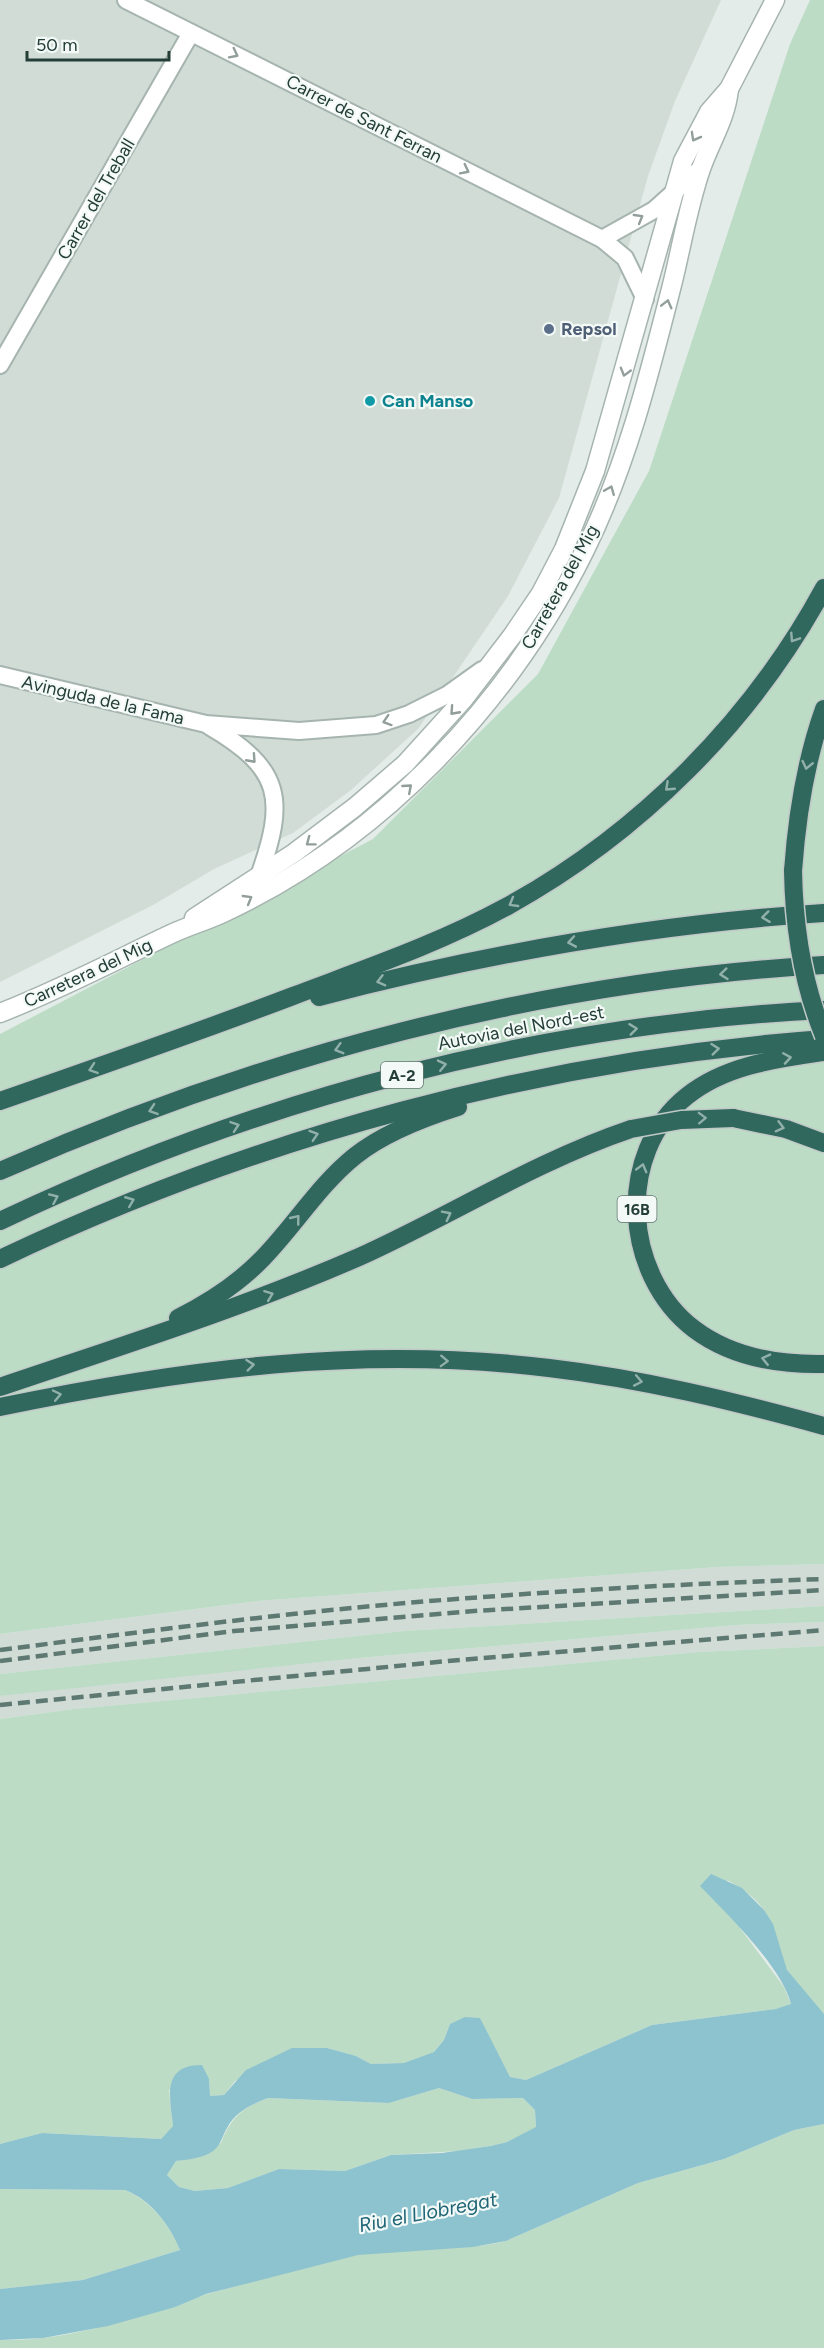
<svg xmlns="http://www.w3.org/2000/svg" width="824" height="2348" font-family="Figtree,sans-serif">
  <rect width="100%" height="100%" fill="#e3ece8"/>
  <g fill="#d1dcd7">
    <polygon points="0,0 721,0 675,101 648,176 559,498 508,596 418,729 351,790 293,833 214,869 153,905 0,982"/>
    <polygon points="824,1564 824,1606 404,1631 0,1674 0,1634 257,1601 717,1567"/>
    <polygon points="824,1622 824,1646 699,1652 74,1709 0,1719 0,1696 58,1688 359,1658 736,1625"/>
  </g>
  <g fill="#bcdcc6">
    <polygon points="810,0 824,0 824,1564 717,1567 257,1601 0,1634 0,1034 373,839 538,674 649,471 790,44"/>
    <polygon points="824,1606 824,1622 736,1625 359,1658 0,1696 0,1674 404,1631"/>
    <path d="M 824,1646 L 824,2014 C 812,2002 793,1983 786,1968 C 766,1922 777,1908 727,1880 L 740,1928 L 784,1987 L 791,2004 L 784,2008 L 652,2025 L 526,2080 L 510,2077 L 494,2047 L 450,2024 L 444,2040 L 434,2052 L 405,2063 L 371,2064 L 356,2056 L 327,2048 L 311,2049 L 235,2081 L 224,2095 L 210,2096 L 209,2079 L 169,2090 L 173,2126 L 161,2139 L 42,2133 L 0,2144 L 0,1719 L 74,1709 L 699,1652 Z"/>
    <path d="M 439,2088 L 472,2099 L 523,2098 L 535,2110 L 536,2128 L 507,2142 L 491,2146 L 459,2151 L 391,2155 L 345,2171 L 279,2169 L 228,2188 L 195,2191 L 179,2187 L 167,2175 L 176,2161 L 193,2158 L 221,2143 C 230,2118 244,2107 268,2098 L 389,2103 Z"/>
    <path d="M 824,2124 L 824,2348 L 0,2348 L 0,2340 C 72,2342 140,2315 208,2294 C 251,2281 296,2271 339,2259 C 392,2244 452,2254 506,2241 L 638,2183 L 724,2159 L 794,2130 Z"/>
    <path d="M 0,2189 L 125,2190 C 151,2201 170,2225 180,2250 L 83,2280 L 0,2289 Z"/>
  </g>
  <path fill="#8dc2cf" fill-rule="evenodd" d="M 711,1874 L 742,1888 L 764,1910 L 773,1924 L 787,1970 L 824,2014 L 824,2124 L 794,2130 L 724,2159 L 638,2183 L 506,2241 L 473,2247 L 358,2255 L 206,2294 L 175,2307 L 108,2326 L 43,2338 L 0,2340 L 0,2289 L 83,2280 L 180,2250 C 170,2225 151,2200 125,2190 L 0,2189 L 0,2144 L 42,2133 L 161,2139 L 173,2126 C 170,2097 161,2065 202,2065 L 209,2079 L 210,2096 L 224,2095 L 246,2070 L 292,2048 L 327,2048 L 356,2056 L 371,2064 L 404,2063 L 434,2052 L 444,2040 L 450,2024 L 465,2017 L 480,2018 L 510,2077 L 526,2080 L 652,2025 L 776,2009 L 791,2004 C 782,1967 727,1914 700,1886 ZM 439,2088 L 472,2099 L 523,2098 L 535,2110 L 536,2127 L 507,2142 L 491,2146 L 442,2153 L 391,2155 L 345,2171 L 279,2169 L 228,2188 L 195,2191 L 179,2187 L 167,2175 L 176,2161 C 186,2160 199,2158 208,2154 C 221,2148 221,2138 227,2128 C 235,2112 252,2104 268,2098 L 389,2103 Z"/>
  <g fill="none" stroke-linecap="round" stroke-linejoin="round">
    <g stroke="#a6b4af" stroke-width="20">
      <g id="minor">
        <polyline points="126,0 602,239 625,258 645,299"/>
        <polyline points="602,239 654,210 701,168"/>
        <polyline points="0,365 191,33"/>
        <polyline points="0,675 206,724 299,731 376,725 409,714 447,695 482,670"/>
        <path d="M 209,726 C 283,769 286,800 259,876"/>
      </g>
    </g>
    <g stroke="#a6b4af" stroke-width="21">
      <g id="tertiary">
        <polyline points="194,918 294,853 355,807 405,764 463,700 512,636 541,593 564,549 595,471 683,161 709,112 729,89 775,0"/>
        <path d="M 0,1013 C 59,990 114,961 171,934 C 188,926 206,921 223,913 C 380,840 509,704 585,550 C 627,465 650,372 673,281 C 682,244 689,202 702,166 C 712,139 726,118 729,89"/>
      </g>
    </g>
    <g stroke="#c1c9c7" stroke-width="21">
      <g id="motorway">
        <path d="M 793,871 C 797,815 805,762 824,709"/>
        <path d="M 319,997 C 484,954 653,924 824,913"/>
        <path d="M 824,1052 C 776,1059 726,1065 687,1096 C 615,1153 623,1275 694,1329 C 731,1357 779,1365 824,1364"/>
        <path d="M 0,1101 C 98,1067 196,1033 293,996 C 364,969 438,944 506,907 C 639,834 752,721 824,588"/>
        <polyline points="733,1118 786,1129 824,1143"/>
        <path d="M 0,1171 C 259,1057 540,981 824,965"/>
        <path d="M 0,1221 C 257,1099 539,1024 824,1010"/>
        <path d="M 0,1259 C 259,1136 538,1060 824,1039"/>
        <path d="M 178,1318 C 210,1302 238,1284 263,1258 C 295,1225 319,1185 355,1156 C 384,1133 423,1118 458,1107"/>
        <path d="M 0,1387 C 121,1346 242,1308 359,1257 C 450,1216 536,1161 631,1129"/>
        <path d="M 0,1407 C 183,1369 362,1345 549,1368 C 643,1379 733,1401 824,1426"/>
      </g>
    </g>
    <use href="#minor" stroke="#fff" stroke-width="16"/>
    <use href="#tertiary" stroke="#fff" stroke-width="18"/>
    <use href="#motorway" stroke="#30685e" stroke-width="18"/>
    <g stroke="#5e7872" stroke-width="4.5" stroke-dasharray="12 6" stroke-linecap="butt">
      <path d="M 0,1650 C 156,1630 313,1609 470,1598 C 588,1589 706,1583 824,1579"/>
      <polyline points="0,1661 234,1631 474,1611 824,1590"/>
      <polyline points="0,1705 448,1661 824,1630"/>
    </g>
    <g stroke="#c1c9c7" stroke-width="21" stroke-linecap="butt">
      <g id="motorway-bridge">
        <path d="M 793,871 C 794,928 802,982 824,1036"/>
        <polyline points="631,1129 681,1120 733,1118"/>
      </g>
    </g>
    <use href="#motorway-bridge" stroke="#30685e" stroke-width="18"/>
  </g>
  <defs><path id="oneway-chevron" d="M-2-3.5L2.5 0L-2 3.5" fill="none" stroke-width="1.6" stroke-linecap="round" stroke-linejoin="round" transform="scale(1.5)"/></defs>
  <g stroke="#919e9b">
    <use href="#oneway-chevron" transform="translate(234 54) rotate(27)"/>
    <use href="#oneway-chevron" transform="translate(695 137) rotate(119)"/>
    <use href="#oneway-chevron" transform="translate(465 170) rotate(27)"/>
    <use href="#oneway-chevron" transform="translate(639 218) rotate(-30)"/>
    <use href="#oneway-chevron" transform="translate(667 304) rotate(-76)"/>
    <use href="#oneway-chevron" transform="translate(625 372) rotate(106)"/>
    <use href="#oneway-chevron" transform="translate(610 490) rotate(-68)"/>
    <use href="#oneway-chevron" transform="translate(454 711) rotate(132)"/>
    <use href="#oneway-chevron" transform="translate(387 721) rotate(162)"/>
    <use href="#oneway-chevron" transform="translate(252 759) rotate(48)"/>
    <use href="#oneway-chevron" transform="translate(408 788) rotate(-41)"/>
    <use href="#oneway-chevron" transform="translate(310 842) rotate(143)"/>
    <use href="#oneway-chevron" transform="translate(248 899) rotate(-30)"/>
  </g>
  <g stroke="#92b0aa">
    <use href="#oneway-chevron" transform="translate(794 638) rotate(123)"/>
    <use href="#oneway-chevron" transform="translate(807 765) rotate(103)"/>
    <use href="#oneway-chevron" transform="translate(669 787) rotate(137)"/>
    <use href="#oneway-chevron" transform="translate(513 903) rotate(150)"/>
    <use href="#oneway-chevron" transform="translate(766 917) rotate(173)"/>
    <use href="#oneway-chevron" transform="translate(572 942) rotate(170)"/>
    <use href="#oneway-chevron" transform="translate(724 974) rotate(174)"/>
    <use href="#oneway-chevron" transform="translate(381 981) rotate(165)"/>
    <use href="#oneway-chevron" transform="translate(633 1029) rotate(-7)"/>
    <use href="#oneway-chevron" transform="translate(339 1049) rotate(164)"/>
    <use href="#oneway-chevron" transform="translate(715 1049) rotate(-6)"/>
    <use href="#oneway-chevron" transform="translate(787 1058) rotate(-9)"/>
    <use href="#oneway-chevron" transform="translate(442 1065) rotate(-13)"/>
    <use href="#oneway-chevron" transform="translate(93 1069) rotate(161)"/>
    <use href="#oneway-chevron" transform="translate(153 1110) rotate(161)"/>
    <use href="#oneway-chevron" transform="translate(702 1118) rotate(-2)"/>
    <use href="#oneway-chevron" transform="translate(235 1126) rotate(-19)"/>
    <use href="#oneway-chevron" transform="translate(780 1127) rotate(15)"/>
    <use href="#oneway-chevron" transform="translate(314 1135) rotate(-18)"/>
    <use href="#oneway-chevron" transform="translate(642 1168) rotate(-75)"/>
    <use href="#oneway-chevron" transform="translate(54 1198) rotate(-24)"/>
    <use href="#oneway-chevron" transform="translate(130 1201) rotate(-22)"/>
    <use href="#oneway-chevron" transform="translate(447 1215) rotate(-27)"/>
    <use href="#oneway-chevron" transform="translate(296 1219) rotate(-51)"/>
    <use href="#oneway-chevron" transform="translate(269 1295) rotate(-21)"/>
    <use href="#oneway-chevron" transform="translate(766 1359) rotate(-167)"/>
    <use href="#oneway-chevron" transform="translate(444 1361) rotate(2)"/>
    <use href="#oneway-chevron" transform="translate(250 1365) rotate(-6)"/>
    <use href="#oneway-chevron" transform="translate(638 1381) rotate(11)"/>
    <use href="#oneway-chevron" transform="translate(57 1395) rotate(-12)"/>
  </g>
  <circle fill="#5c6f8a" stroke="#f3f9f6" stroke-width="2" cx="549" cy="329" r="6"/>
  <circle fill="#0f9aa8" stroke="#f3f9f6" stroke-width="2" cx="370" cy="401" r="6"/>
  <g text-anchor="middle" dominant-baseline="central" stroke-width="4.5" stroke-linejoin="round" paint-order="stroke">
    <g fill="#f3f9f6" stroke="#617570" stroke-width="1.5">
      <rect x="381" y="1062" width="42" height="26" rx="4.5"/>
      <rect x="617.5" y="1196" width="39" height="26" rx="4.5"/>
    </g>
    <g font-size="16" font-weight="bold" fill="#233d37">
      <text x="402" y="1075">A-2</text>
      <text x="637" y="1209">16B</text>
    </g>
    <g font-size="18" fill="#233d37" stroke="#f3f9f6">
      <text transform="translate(364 119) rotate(27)">Carrer de Sant Ferran</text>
      <text transform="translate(96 199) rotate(-60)">Carrer del Treball</text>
      <text transform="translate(560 587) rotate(-61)">Carretera del Mig</text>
      <text transform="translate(103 700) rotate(13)">Avinguda de la Fama</text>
      <text transform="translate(88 973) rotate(-25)">Carretera del Mig</text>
      <text transform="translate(521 1028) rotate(-11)">Autovia del Nord-est</text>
    </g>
    <g font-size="18" font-weight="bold" fill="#4e5e75" stroke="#f3f9f6" text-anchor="start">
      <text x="561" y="329">Repsol</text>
    </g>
    <g font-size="18" font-weight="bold" fill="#0d838f" stroke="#f3f9f6" text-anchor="start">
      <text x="382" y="401">Can Manso</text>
    </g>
    <g font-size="20" font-style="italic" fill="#206576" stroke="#f3f9f6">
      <text transform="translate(428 2212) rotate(-11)">Riu el Llobregat</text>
    </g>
  </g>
  <path d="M27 51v9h142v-9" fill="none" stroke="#233d37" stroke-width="3"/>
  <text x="36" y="51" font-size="18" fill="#233d37" stroke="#f3f9f6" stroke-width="4.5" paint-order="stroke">50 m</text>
</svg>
